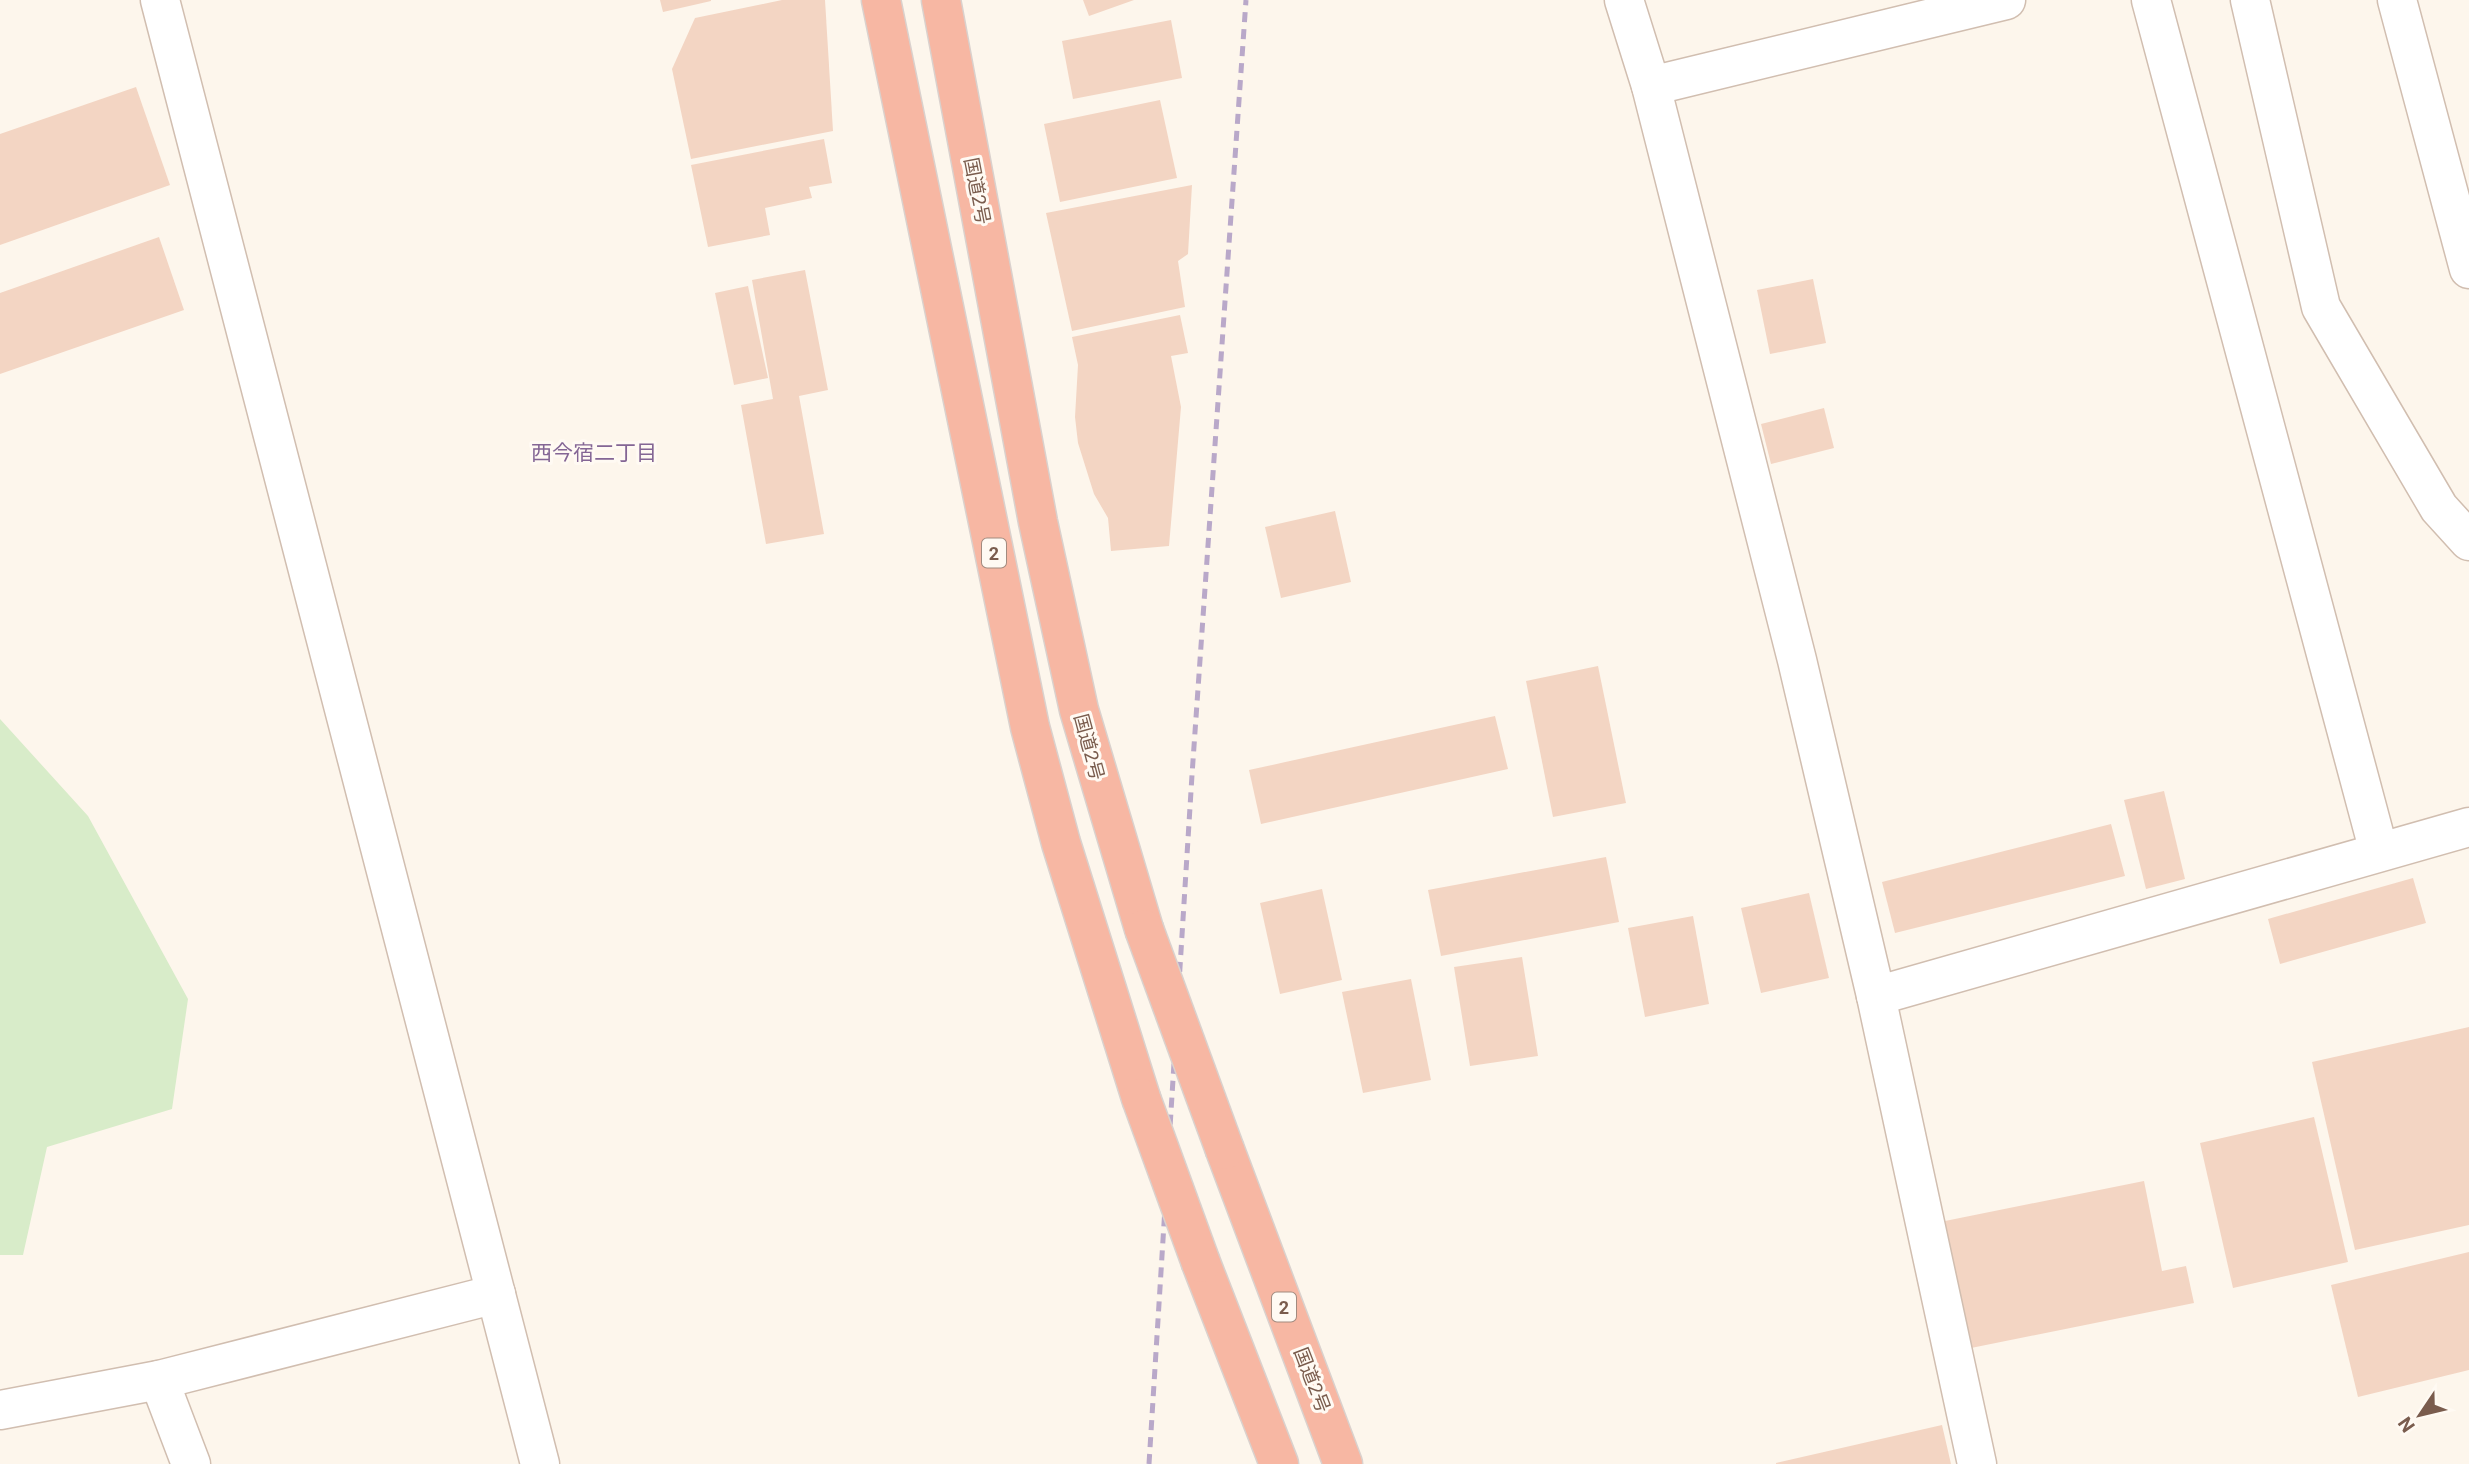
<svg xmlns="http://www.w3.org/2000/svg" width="2469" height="1464" font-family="Roboto,'Noto Sans JP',sans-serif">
  <rect width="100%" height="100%" fill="#fdf6ec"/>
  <polygon fill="#d8ecc9" points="0,719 88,816 188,999 172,1109 47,1147 23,1255 0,1255"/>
  <g fill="#f3d5c3">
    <polygon points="660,0 711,0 711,1 663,12"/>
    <polygon points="782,0 825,0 833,131 691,159 672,69 695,18"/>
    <polygon points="1083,0 1134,0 1089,16"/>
    <polygon points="1171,20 1182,78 1073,99 1062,41"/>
    <polygon points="136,87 170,185 0,245 0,134"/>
    <polygon points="1160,100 1177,178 1060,202 1044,124"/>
    <polygon points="824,139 832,183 809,187 812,198 765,208 770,235 708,247 691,165"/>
    <polygon points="1192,185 1188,254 1178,261 1185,307 1072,331 1046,213"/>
    <polygon points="159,237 184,310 0,374 0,293"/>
    <polygon points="805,270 828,390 799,396 824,534 766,544 741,405 773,399 752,280"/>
    <polygon points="1813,279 1826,343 1770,354 1757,290"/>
    <polygon points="748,286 768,378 734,385 715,293"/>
    <polygon points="1180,315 1188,353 1171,356 1181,407 1169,546 1111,551 1108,518 1094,494 1078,443 1075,417 1078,365 1072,337"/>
    <polygon points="1824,408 1834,448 1771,464 1761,424"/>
    <polygon points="1335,511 1351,582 1281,598 1265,527"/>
    <polygon points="1598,666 1626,803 1553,817 1526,681"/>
    <polygon points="1495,716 1508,769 1261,824 1249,770"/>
    <polygon points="2164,791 2185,879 2146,889 2124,800"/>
    <polygon points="2111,824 2125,876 1895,933 1882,882"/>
    <polygon points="1606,857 1619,922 1441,956 1428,890"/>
    <polygon points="2413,878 2426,923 2280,964 2268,919"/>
    <polygon points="1322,889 1342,980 1280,994 1260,903"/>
    <polygon points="1809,893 1829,978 1761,993 1741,908"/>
    <polygon points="1693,916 1709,1004 1645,1017 1628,928"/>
    <polygon points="1522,957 1538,1056 1470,1066 1454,967"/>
    <polygon points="1411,979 1431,1080 1363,1093 1342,992"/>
    <polygon points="2469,1027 2469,1225 2355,1250 2312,1062"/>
    <polygon points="2314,1117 2348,1262 2233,1288 2200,1143"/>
    <polygon points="2144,1181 2162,1271 2186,1266 2194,1303 1971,1348 1945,1221"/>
    <polygon points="2469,1252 2469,1370 2358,1397 2331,1285"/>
    <polygon points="1942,1425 1951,1464 1776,1464 1776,1463"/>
  </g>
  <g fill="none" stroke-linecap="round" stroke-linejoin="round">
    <g stroke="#d1beb0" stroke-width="41">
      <g id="minor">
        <polyline points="160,0 540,1464"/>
        <polyline points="1624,0 1651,86 1797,660 1876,996 1977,1464"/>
        <polyline points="2151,0 2379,852"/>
        <polyline points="2250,0 2321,307 2439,508 2469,541"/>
        <polyline points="2397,0 2469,269"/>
        <polyline points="1651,86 2006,0"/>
        <polyline points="1876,996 2469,827"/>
        <polyline points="159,1380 191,1464"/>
        <polyline points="0,1410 159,1380 496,1294"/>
      </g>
    </g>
    <g stroke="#dad1cd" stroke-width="41">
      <g id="highway">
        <polyline points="881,0 1030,727 1061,843 1141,1098"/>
        <polyline points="941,0 1038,522 1079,710 1144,929"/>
        <polyline points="1225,1150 1343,1464"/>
        <polyline points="1201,1263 1279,1464"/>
      </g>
    </g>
    <use href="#minor" stroke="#fff" stroke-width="38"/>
    <use href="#highway" stroke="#f7b7a3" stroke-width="38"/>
    <polyline stroke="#b9a8c9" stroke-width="5" stroke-dasharray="10 7" stroke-linecap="butt" points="1149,1464 1192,775 1246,0"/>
    <g stroke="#dad1cd" stroke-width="41" stroke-linecap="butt">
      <g id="highway-bridge">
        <polyline points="1144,929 1225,1150"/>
        <polyline points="1141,1098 1201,1263"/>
      </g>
    </g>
    <use href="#highway-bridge" stroke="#f7b7a3" stroke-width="38"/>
  </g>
  <g text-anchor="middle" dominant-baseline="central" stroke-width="6" stroke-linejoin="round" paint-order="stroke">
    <g fill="#fffaf3" stroke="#a28b7f" stroke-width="2">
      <rect x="982" y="538.5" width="24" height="29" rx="5"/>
      <rect x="1272" y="1292.5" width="24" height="29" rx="5"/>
    </g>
    <g font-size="18" font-weight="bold" fill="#7a5c4d">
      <text x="994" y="553">2</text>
      <text x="1284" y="1307">2</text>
    </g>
    <g font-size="19" fill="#7a5c4d" stroke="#fffaf3">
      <text transform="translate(977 191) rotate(79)">国道2号</text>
      <text transform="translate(1089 747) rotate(75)">国道2号</text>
      <text transform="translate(1312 1380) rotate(69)">国道2号</text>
    </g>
    <g font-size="21" fill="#846695" stroke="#fffaf3">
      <text x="594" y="453">西今宿二丁目</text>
    </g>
  </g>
  <g transform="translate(2420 1415) rotate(235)" stroke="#fffaf3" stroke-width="5" paint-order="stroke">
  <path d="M0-5L12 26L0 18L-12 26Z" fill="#7a5c4d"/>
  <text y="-10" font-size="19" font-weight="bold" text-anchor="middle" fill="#7a5c4d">N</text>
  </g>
</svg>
